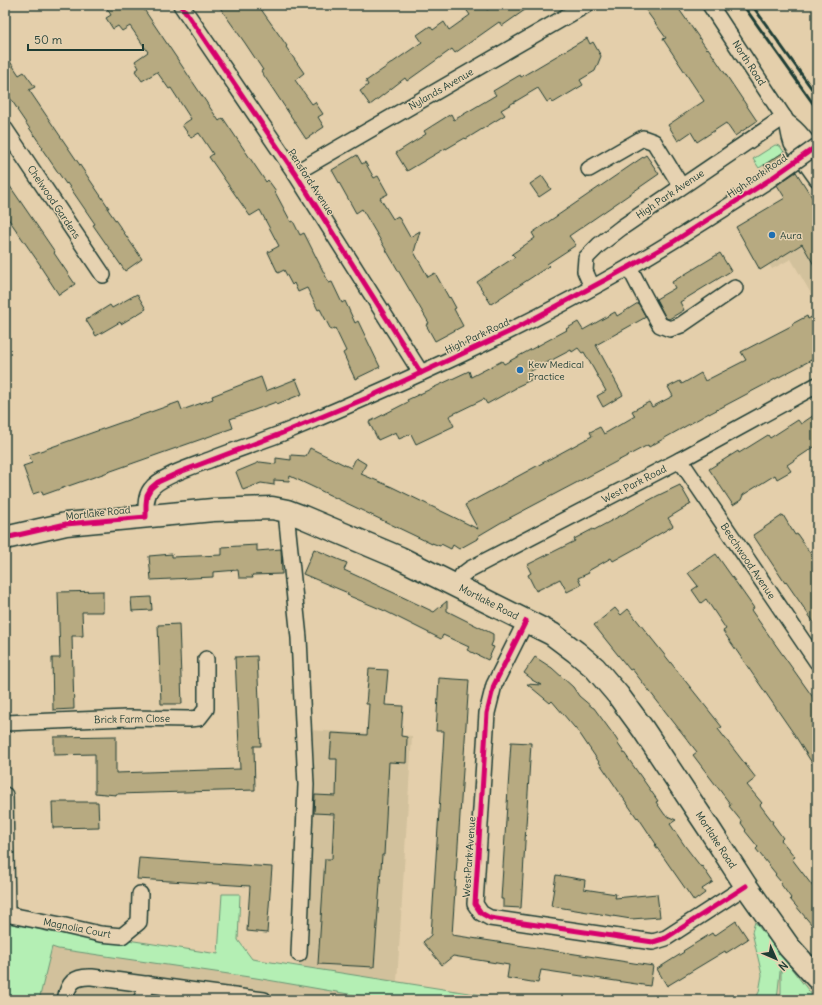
<svg xmlns="http://www.w3.org/2000/svg" width="822" height="1005" font-family="Delius,sans-serif">
  <rect width="100%" height="100%" fill="#e4cfab"/>
  <filter id="ink" filterUnits="userSpaceOnUse"><feTurbulence type="fractalNoise" baseFrequency=".025" numOctaves="2"/><feDisplacementMap in="SourceGraphic" scale="8" xChannelSelector="R" yChannelSelector="G"/><feConvolveMatrix kernelMatrix="1 2 1 2 8 2 1 2 1" color-interpolation-filters="sRGB"/></filter>
  <g filter="url(#ink)">
    <g fill="#d2c19c">
      <polygon points="809,188 817,201 817,304 791,259 772,269 747,226"/>
      <polygon points="308,730 412,736 397,982 456,991 452,1000 39,1000 46,967 57,929 299,967"/>
    </g>
    <g fill="#b4efb4" stroke="#6a9674">
      <polygon points="775,145 780,146 784,152 759,168 753,159"/>
      <polygon points="222,894 240,894 238,940 252,959 513,1000 374,1000 360,996 256,978 58,949 52,947 39,1000 5,1000 5,922 55,933 57,929 218,954"/>
      <polygon points="755,922 816,1000 781,1000 781,962 777,1000 755,1000 759,992 762,975 752,932"/>
    </g>
    <g fill="#b7aa81" stroke="#1f3d34">
      <polygon points="105,5 141,5 219,121 223,118 266,182 268,180 276,191 275,192 291,222 293,221 300,235 304,233 329,283 332,282 342,303 345,301 355,323 358,321 380,367 355,379 343,353 346,351 335,328 331,330 320,309 318,310 307,288 298,292 294,283 292,285 284,270 278,273 268,252 279,246 260,210 250,216 209,157 213,154 199,133 191,138 182,125 191,119 171,88 169,89 157,72 142,81 135,71 139,68 135,61 148,52 130,26 122,31 118,26 113,29 106,18 111,15"/>
      <polygon points="218,5 258,5 287,46 286,47 304,73 295,80 312,104 315,102 323,114 318,117 324,127 306,139 261,71 263,70 245,43"/>
      <polygon points="463,5 483,5 487,10 494,5 532,5 502,26 499,22 455,53 452,49 407,81 405,78 370,105 360,91 368,85 366,81 422,42 417,35 430,26 433,30 444,22 449,30 470,15"/>
      <polygon points="642,5 676,5 707,49 708,48 757,121 735,136 726,123 697,142 691,132 678,141 668,125 704,101 663,39 666,38"/>
      <polygon points="587,38 590,44 593,42 601,56 595,71 580,80 583,85 553,103 551,100 547,102 538,88 501,110 505,115 466,139 465,138 446,149 446,148 407,171 396,153 426,134 424,131 451,114 454,120 496,95 493,91 520,75 521,77"/>
      <polygon points="5,54 19,75 24,72 35,87 29,90 109,208 107,208 142,259 125,271 93,225 95,224 67,183 66,184 42,149 43,148 17,110 18,110 5,90"/>
      <polygon points="784,152 786,157 768,170 764,165"/>
      <polygon points="357,155 362,164 365,162 374,178 378,176 388,194 380,198 393,219 398,216 410,237 420,231 414,252 428,277 435,273 449,298 450,297 456,308 454,309 463,326 435,341 426,325 429,323 385,248 362,209 356,213 332,170"/>
      <polygon points="646,155 659,174 569,236 576,245 547,264 549,266 491,304 477,282 515,257 512,254 535,238 532,233"/>
      <polygon points="796,172 817,205 817,270 802,244 760,270 736,227 785,198 777,185"/>
      <polygon points="542,176 551,189 539,197 530,184"/>
      <polygon points="5,179 55,252 54,253 75,284 59,295 40,266 41,266 5,214"/>
      <polygon points="720,253 731,271 680,302 684,310 669,319 666,318 656,299 675,288 672,282"/>
      <polygon points="137,294 146,309 121,324 120,322 96,336 86,320 110,305 112,308"/>
      <polygon points="638,303 646,317 596,345 623,395 603,407 597,396 606,391 584,352 582,353 578,348 572,352 571,350 529,372 533,379 516,387 516,388 487,404 484,399 449,416 454,426 416,444 411,434 399,439 396,432 378,440 369,422 408,402 407,400 469,371 471,377 502,361 504,364 567,330 566,329 578,322 583,330 615,312 617,316"/>
      <polygon points="817,314 817,357 709,414 709,413 649,447 648,445 500,523 478,536 479,538 459,549 453,545 451,549 441,544 440,546 432,543 432,544 290,476 289,481 274,480 274,485 261,483 243,490 236,472 260,462 276,464 276,458 291,460 291,455 306,456 310,448 351,468 356,458 366,464 361,474 392,487 478,529 465,505 546,461 592,436 590,432 600,427 604,434 635,416 632,411 649,402 652,407 673,396 668,387 680,381 682,384 701,373 705,381 746,360 741,352 793,325 792,324 807,316 808,319"/>
      <polygon points="261,377 266,391 296,379 302,394 277,404 276,402 230,419 233,428 43,495 42,491 33,494 23,466 32,463 29,455 179,402 182,410 213,399 212,396"/>
      <polygon points="817,413 817,445 787,465 791,471 777,479 775,475 743,495 741,500 733,505 709,469 738,451 739,453 768,435 770,438 798,420 801,424"/>
      <polygon points="680,485 691,504 668,518 673,526 642,544 642,545 613,561 611,558 588,571 589,573 578,578 581,585 567,592 560,579 536,591 528,575 531,573 527,565 575,541 574,539 593,529 594,530 657,496"/>
      <polygon points="783,515 795,535 797,534 817,563 817,627 786,582 785,583 753,535"/>
      <polygon points="257,545 257,551 281,549 282,574 252,575 253,578 239,578 238,570 213,572 213,577 151,580 149,556 172,554 172,557 222,555 222,547"/>
      <polygon points="314,549 347,563 344,570 392,592 434,612 447,601 447,611 493,634 493,641 491,646 494,647 488,660 467,650 469,647 443,635 441,639 385,611 347,595 348,593 303,574"/>
      <polygon points="716,554 754,608 751,610 817,703 817,771 794,734 723,631 726,629 706,599 701,603 692,590 698,586 688,573"/>
      <polygon points="103,591 103,612 82,612 83,636 72,636 74,709 53,710 52,658 60,658 58,592"/>
      <polygon points="151,597 152,610 132,611 131,598"/>
      <polygon points="615,608 621,615 628,609 722,727 718,729 756,778 747,785 762,803 760,805 773,822 772,823 783,838 781,840 795,857 792,859 817,892 817,931 790,899 791,898 780,883 781,882 775,875 776,874 756,849 758,847 745,831 746,830 741,823 742,822 729,806 731,805 693,755 697,752 632,669 630,670 594,625"/>
      <polygon points="179,624 182,704 161,704 158,625"/>
      <polygon points="257,656 261,746 254,746 255,790 116,794 116,795 95,793 95,754 54,755 54,737 116,736 116,773 240,769 235,657"/>
      <polygon points="535,657 552,668 573,687 579,696 592,707 594,708 613,734 619,743 618,744 658,801 656,802 665,815 676,820 670,824 685,846 701,867 702,866 713,882 702,889 705,893 694,901 655,845 656,844 638,817 637,818 626,802 580,734 552,701 550,703 527,684 541,685 532,680 532,679 524,673"/>
      <polygon points="369,669 388,670 385,705 403,706 401,736 407,737 406,763 389,762 384,855 382,855 374,967 318,964 325,859 332,859 334,814 314,813 315,795 336,796 337,759 330,759 332,733 367,735 369,704 366,704"/>
      <polygon points="439,678 469,680 452,935 653,966 650,986 541,970 538,983 507,978 509,965 453,956 442,965 423,942 431,935 443,750 444,731 436,731"/>
      <polygon points="511,742 531,743 521,908 503,907 503,899 501,899"/>
      <polygon points="52,802 98,802 99,827 53,828"/>
      <polygon points="139,858 272,867 267,933 247,931 250,886 137,879"/>
      <polygon points="556,875 585,880 584,889 616,894 615,898 657,894 660,917 631,919 551,906"/>
      <polygon points="736,921 748,939 726,953 725,951 667,986 657,969 684,952 683,951 712,933 714,936"/>
    </g>
    <g fill="none" stroke-linecap="round" stroke-linejoin="round">
      <g stroke="#1f3d34" stroke-width="18">
        <g id="minor">
          <polyline points="181,5 295,173 421,373"/>
          <path d="M 710,5 L 787,122 C 800,131 808,143 817,156"/>
          <polyline points="787,122 790,137 792,144 817,179"/>
          <polyline points="5,129 103,275"/>
          <polyline points="589,169 643,138 654,142 681,186"/>
          <polyline points="295,173 586,5"/>
          <polyline points="629,267 642,292 660,325 670,329 681,325 735,288"/>
          <polyline points="592,287 585,271 586,258 599,245 621,228 784,117"/>
          <polyline points="680,460 817,662"/>
          <polyline points="287,511 287,522 299,638 306,785 299,954"/>
          <path d="M 146,517 C 146,507 145,497 151,489 C 160,476 197,465 212,459 C 238,449 265,440 290,430 C 407,381 522,329 631,266 C 678,239 724,209 769,180"/>
          <polyline points="457,586 462,575 470,569 680,460 817,385"/>
          <polyline points="526,621 494,685 487,713 475,904 481,913 490,918 653,942 666,938 746,886"/>
          <polyline points="5,723 127,718 189,719 199,718 206,709 206,659"/>
          <polyline points="5,795 7,914"/>
          <polyline points="5,914 61,925 100,934 122,936 139,922 140,894"/>
          <path d="M 65,1000 C 68,983 74,976 92,977 L 264,1000"/>
          <polyline points="141,1000 148,984"/>
        </g>
      </g>
      <g stroke="#1f3d34" stroke-width="25">
        <polyline id="highway" points="5,538 66,524 213,510 272,508 287,511 303,517 400,558 552,634 576,652 595,668 618,695 643,729 708,827 746,886 789,947 817,978"/>
      </g>
      <use href="#minor" stroke="#e6d2b1" stroke-width="15"/>
      <use href="#highway" stroke="#e6d2b1" stroke-width="22"/>
      <g stroke="#1f3d34" stroke-width="3">
        <polyline points="743,5 817,109"/>
        <polyline points="752,5 817,96"/>
      </g>
      <g stroke="#1f3d34" stroke-width="18" stroke-linecap="butt">
        <polyline id="minor-bridge" points="769,180 817,146"/>
      </g>
      <use href="#minor-bridge" stroke="#e6d2b1" stroke-width="15"/>
      <g stroke="#e6d2b1" stroke-width="8">
        <g id="cycleway">
          <polyline points="181,5 295,173 421,373"/>
          <polyline points="5,538 66,524 146,517 146,504 147,495 151,488 158,482 180,472 280,434 367,398 511,331 629,267 673,242 769,180 817,146"/>
          <polyline points="526,621 494,685 487,713 475,904 481,913 490,918 653,942 666,938 746,886"/>
        </g>
      </g>
      <use href="#cycleway" stroke="#d6006c" stroke-width="5"/>
    </g>
  </g>
  <g fill="#1f6fb2" stroke="#e6d2b1" stroke-width="1.5">
    <circle cx="772" cy="235" r="4"/>
    <circle cx="520" cy="370" r="4"/>
  </g>
  <g text-anchor="middle" dominant-baseline="central" stroke-width="3" stroke-linejoin="round" paint-order="stroke">
    <g font-size="10" fill="#1f3d34" stroke="#e6d2b1">
      <text transform="translate(749 63) rotate(57)">North Road</text>
      <text transform="translate(441 89) rotate(-30)">Nylands Avenue</text>
      <text transform="translate(757 176) rotate(-34)">High Park Road</text>
      <text transform="translate(311 182) rotate(57)">Pensford Avenue</text>
      <text transform="translate(670 194) rotate(-34)">High Park Avenue</text>
      <text transform="translate(54 202) rotate(56)">Chelwood Gardens</text>
      <text transform="translate(477 336) rotate(-25)">High Park Road</text>
      <text transform="translate(634 484) rotate(-27)">West Park Road</text>
      <text transform="translate(98 513) rotate(-6)">Mortlake Road</text>
      <text transform="translate(748 561) rotate(56)">Beechwood Avenue</text>
      <text transform="translate(489 602) rotate(27)">Mortlake Road</text>
      <text transform="translate(132 719) rotate(-1)">Brick Farm Close</text>
      <text transform="translate(716 840) rotate(57)">Mortlake Road</text>
      <text transform="translate(469 857) rotate(-86)">West Park Avenue</text>
      <text transform="translate(77 928) rotate(11)">Magnolia Court</text>
    </g>
    <g font-size="10" fill="#1f3d34" stroke="#e6d2b1" text-anchor="start">
      <text x="780" y="235">Aura</text>
      <text x="528" y="364">Kew Medical<tspan x="528" dy="12">Practice</tspan></text>
    </g>
  </g>
  <rect width="822" height="1005" fill="none" stroke="#e6d2b1" stroke-width="20"/>
  <rect x="10" y="10" width="802" height="985" fill="none" stroke="#1f3d34" stroke-width="1.5" filter="url(#ink)"/>
  <g transform="translate(776 959) rotate(135)" stroke="#e6d2b1" stroke-width="3" paint-order="stroke">
  <path d="M0-3L7 15L0 10L-7 15Z" fill="#1f3d34"/>
  <text y="-6" font-size="11" font-weight="bold" text-anchor="middle" fill="#1f3d34">N</text>
  </g>
  <path d="M28 44v6h115v-6" fill="none" stroke="#1f3d34" stroke-width="2"/>
  <text x="34" y="44" font-size="12" fill="#1f3d34" stroke="#e6d2b1" stroke-width="3" paint-order="stroke">50 m</text>
</svg>
